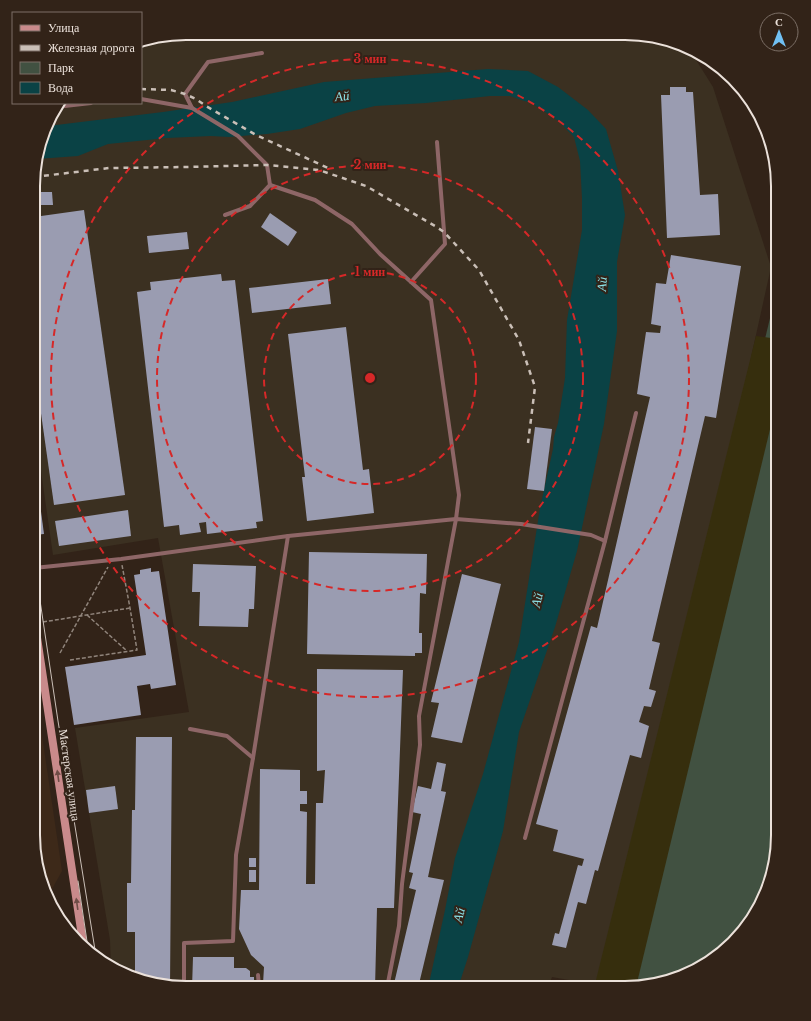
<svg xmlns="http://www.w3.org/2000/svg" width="811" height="1021" font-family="'Libre Baskerville',serif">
  <rect width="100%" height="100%" fill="#322318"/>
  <polygon fill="#3b3021" points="186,33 645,34 691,52 713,87 771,267 719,502 597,985 552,977 548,988 176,988 137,980 111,967 110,940 75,728 189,712 158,538 53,555 34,422 34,166 53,110 59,103 141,103 141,40"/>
  <polygon fill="#3d2919" points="33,674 62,871 52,889 45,890 38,874 33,835"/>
  <polygon fill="#415141" points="778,285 778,845 770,884 752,920 701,968 635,988 764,343"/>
  <polygon fill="#362e0d" points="756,336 778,339 778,396 636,987 594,988"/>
  <polygon fill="#0a4245" points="488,69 528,71 558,87 588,110 606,129 618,171 625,215 617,262 617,331 604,424 577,551 555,627 519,732 503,831 468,957 458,988 428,988 445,910 455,858 483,774 519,642 540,508 553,449 554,437 558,423 565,378 567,320 582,230 582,198 580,161 574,137 557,120 533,104 510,96 490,96 426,103 375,106 346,113 300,129 267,134 229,137 211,136 167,138 108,144 78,156 37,159 48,126 163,112 232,102 324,82"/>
  <g fill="#9a9cb1">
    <polygon points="670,87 686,87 686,92 693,92 700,195 718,194 720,235 667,238 661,95 670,95"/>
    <polygon points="34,192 52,192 53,205 34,205"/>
    <polygon points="84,210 125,495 54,505 34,364 34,217"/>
    <polygon points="270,213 297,232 288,246 261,227"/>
    <polygon points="187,232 189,249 149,253 147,236"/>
    <polygon points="671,255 741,266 716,418 705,416 652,641 660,643 649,689 656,691 651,707 644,706 639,722 649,726 641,758 630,755 598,871 595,870 586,904 578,902 566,948 552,945 555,933 559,934 578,865 582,866 584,859 553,851 558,830 536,824 591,626 597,628 650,397 637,394 646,332 660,333 661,326 651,324 656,283 666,284"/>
    <polygon points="221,274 222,281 235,280 263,521 256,522 257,528 207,534 206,522 199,523 201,532 180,535 179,525 164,527 137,292 151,290 150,282"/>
    <polygon points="328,279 331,304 252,313 249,288"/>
    <polygon points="346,327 363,470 369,469 374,513 307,521 302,477 305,477 288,334"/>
    <polygon points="535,427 552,429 544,491 527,489"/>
    <polygon points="40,504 44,534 34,535 34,505"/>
    <polygon points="128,510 131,536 59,546 55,521"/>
    <polygon points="309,552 427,554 426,594 420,593 419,633 422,633 422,653 415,653 415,656 307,654"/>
    <polygon points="193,564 256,566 254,609 249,609 248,627 199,626 200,592 192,592"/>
    <polygon points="151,568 151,572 159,571 176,685 151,689 150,684 137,686 141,715 74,725 65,667 146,655 134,575 140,574 140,570"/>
    <polygon points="462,574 501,584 462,743 431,737 439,703 431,702"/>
    <polygon points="317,669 403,670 394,908 377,908 375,988 275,988 275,985 263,984 264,967 251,955 239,929 241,890 259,890 260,769 300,770 300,791 307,791 307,804 300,804 300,811 307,812 306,884 315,884 316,803 323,803 325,770 317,771"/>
    <polygon points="136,737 172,737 170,986 135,979 135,932 127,932 127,883 131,883 132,810 135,810"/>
    <polygon points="437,762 446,764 441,791 446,792 428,877 444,880 418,988 393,988 416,890 409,888 413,873 409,872 421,814 412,812 418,786 431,789"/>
    <polygon points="115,786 118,809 89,813 86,790"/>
    <rect x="249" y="858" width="7" height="9"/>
    <rect x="249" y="870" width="7" height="12"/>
    <polygon points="51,906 57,906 58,916 53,911"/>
    <polygon points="193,957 234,957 234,968 246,968 250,971 250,977 254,977 254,988 192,988"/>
  </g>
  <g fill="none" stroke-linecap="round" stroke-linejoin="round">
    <g stroke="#90847b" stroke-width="1.5" stroke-dasharray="4 2" stroke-linecap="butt">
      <polyline points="87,615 127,651"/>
      <polyline points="43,622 130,608"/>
      <polyline points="60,653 108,567"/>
      <polyline points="70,660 137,650 130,608 122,565"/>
    </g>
    <g stroke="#8e6667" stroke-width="4">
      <polyline points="141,99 192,108 238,136 267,165 270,185 250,206 225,215"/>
      <polyline points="56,107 91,103"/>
      <polyline points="192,108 185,94 208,62 262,53"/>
      <polyline points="270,185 315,200 352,224 380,254 431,300 459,495 456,519 419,716 420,745 402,884 399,926 387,988"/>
      <polyline points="411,282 445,244 437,142"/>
      <polyline points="34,568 121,559 288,536 456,519 521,524 591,535 605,541"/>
      <polyline points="253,758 288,536"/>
      <polyline points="525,838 605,541 636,413"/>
      <polyline points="258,975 259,986 260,988"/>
      <polyline points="184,988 184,943 233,941 236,855 253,758 227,736 190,729"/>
    </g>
    <polyline stroke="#c98a8b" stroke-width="8" points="33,611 83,943"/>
    <g stroke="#cabfb7" stroke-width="1">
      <polyline points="34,562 35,567 58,721 96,956"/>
      <polyline points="78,881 88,948"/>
    </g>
    <g stroke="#cabfb7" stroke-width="2.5" stroke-dasharray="5 5" stroke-linecap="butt">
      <polyline points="141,89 171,90 185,94 196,99 206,106 256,135 328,168"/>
      <polyline points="34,177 109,168 188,167 267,165 319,170 366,186 435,226 444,232 479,270 519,340 535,387 528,443"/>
    </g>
  </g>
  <defs><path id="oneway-solid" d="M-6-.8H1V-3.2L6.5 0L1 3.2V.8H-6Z"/></defs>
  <g fill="#6e4c46">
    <use href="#oneway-solid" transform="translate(58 776) rotate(-98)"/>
    <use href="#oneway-solid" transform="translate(77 904) rotate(-98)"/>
  </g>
  <g fill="none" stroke="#d62828" stroke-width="2" stroke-dasharray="7 5">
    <circle cx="370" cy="378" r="106"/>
    <circle cx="370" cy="378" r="213"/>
    <circle cx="370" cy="378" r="319"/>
  </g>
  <g text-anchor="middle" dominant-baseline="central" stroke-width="4" stroke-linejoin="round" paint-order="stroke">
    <g font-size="12" fill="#ebe1da" stroke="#322318">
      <text transform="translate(70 775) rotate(82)">Мастерская улица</text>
    </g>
    <g font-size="13" font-style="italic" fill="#8ce3e8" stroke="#322318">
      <text transform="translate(342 96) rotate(-6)">Ай</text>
      <text transform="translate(602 284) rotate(-87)">Ай</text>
      <text transform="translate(537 600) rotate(-76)">Ай</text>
      <text transform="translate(459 915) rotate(-76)">Ай</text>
    </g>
  </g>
  <path d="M0 0H811V1021H0ZM186 40H625A146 146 0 0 1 771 186V835A146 146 0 0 1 625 981H186A146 146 0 0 1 40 835V186A146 146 0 0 1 186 40Z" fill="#322318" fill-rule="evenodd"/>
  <path fill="none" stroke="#ebe1da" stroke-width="2" d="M186 40H625A146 146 0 0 1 771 186V835A146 146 0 0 1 625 981H186A146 146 0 0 1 40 835V186A146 146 0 0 1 186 40Z"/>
  <circle cx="370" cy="378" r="6" fill="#d62828" stroke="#322318" stroke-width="2"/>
  <g font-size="12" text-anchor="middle" font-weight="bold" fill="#d62828" stroke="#322318" stroke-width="4" stroke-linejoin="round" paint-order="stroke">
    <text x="370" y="63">3 мин</text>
    <text x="370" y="169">2 мин</text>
    <text x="370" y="276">1 мин</text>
  </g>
  <rect x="12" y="12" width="130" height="92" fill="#322318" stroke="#7c6f66"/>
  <rect x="20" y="25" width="20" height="6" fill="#c98a8b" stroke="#7c6f66"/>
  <text x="48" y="32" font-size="12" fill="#ebe1da">Улица</text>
  <rect x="20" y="45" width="20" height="6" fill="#cabfb7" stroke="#7c6f66"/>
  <text x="48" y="52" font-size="12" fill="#ebe1da">Железная дорога</text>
  <rect x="20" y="62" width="20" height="12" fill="#415141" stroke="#7c6f66"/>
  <text x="48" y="72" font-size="12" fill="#ebe1da">Парк</text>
  <rect x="20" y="82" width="20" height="12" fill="#0a4245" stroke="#7c6f66"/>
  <text x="48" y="92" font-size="12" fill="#ebe1da">Вода</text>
  <g transform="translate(779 32)"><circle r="19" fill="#322318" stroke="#7c6f66"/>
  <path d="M0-3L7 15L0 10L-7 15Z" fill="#71c1f4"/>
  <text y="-6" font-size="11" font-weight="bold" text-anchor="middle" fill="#ebe1da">С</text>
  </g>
</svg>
